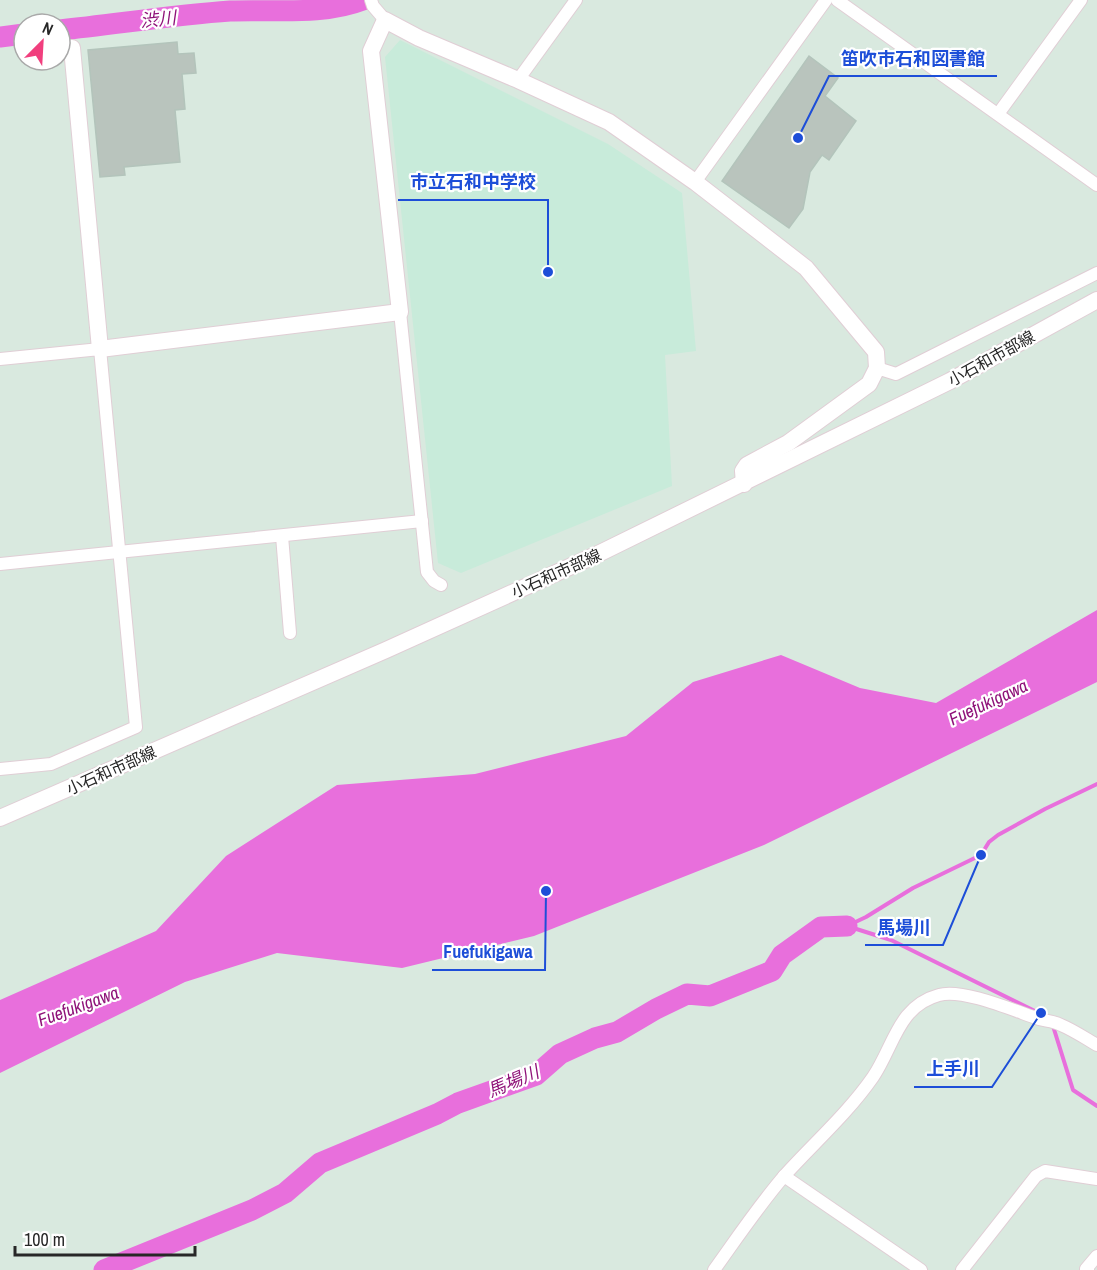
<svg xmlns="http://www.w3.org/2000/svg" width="1097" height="1270" font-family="'Archivo Narrow','Noto Sans JP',sans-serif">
  <rect width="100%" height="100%" fill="#d9e9df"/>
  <polygon fill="#c8ebda" points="400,40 608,144 682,193 696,351 665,355 672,486 461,573 438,563 385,57"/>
  <polygon fill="#e86fdc" points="1097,610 1097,682 764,845 534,936 402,968 277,953 185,982 0,1073 0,1000 156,931 226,856 337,785 475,774 626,736 693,682 781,655 860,688 936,703"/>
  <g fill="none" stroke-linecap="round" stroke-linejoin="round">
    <g stroke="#e86fdc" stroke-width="4">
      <polyline points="847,926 891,940 1045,1016"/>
      <polyline points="847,926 866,917 913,888 981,855 989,842 998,835 1045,809 1097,784"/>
      <polyline points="1053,1026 1073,1090 1097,1106"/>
    </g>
    <g stroke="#e86fdc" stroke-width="21">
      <path d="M 60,30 C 117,24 174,15 230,11 C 274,9 322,16 363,0"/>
      <polyline points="0,37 24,34"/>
      <polyline points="104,1270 252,1210 285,1193 320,1163 437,1114 458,1103 536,1075 560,1054 595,1038 617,1032 656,1009 687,994 710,996 772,971 782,955 821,927 847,926"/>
    </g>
  </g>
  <g fill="#b9c4bd" stroke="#b3c4bb" stroke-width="1.5">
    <polygon points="177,42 178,54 194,53 196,73 182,74 185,109 175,110 180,162 124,167 125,175 100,177 88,50"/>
    <polygon points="809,56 838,78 825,96 856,121 829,160 822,155 810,172 803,209 789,228 722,181"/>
  </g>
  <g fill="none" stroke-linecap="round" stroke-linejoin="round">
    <g stroke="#e0ced5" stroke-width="14">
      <g id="street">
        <polyline points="371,0 373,6 385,20"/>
        <polyline points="837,0 1097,185"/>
        <polyline points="518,80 576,0"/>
        <polyline points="998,114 1081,0"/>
        <polyline points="695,182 826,0"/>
        <polyline points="400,312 427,572 434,581 441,585"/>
        <polyline points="0,359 100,349 136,727 51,764 0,769"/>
        <polyline points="877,368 896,374 1097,273"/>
        <polyline points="282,536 290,633"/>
        <polyline points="0,564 422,521"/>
        <polyline points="784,1176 921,1270"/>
        <path d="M 714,1270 C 737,1238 759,1205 785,1175 C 814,1143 848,1113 873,1077 C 894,1046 898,1006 939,995 C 962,988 1015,1011 1039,1019 C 1046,1021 1054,1021 1061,1025 C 1073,1030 1085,1038 1097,1045"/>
        <polyline points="962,1270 1036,1176 1045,1171 1097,1179"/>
        <polyline points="1088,1270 1086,1269 1097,1256"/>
      </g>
    </g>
    <g stroke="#e0ced5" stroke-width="18">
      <g id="secondary">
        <polyline points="72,48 100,349 400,312 371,51 385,20 419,38 518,80 609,122 695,182 806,268 876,352 877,368 869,384 788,443 747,465 743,471 744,484"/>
        <polyline points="0,818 386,650 598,554 950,381 1097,300"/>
      </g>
    </g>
    <use href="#street" stroke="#fff" stroke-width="12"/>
    <use href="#secondary" stroke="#fff" stroke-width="16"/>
  </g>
  <g text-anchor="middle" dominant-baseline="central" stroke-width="4.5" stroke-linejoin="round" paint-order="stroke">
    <g font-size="16" fill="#272727" stroke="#fff">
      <text transform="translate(991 358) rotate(-29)">小石和市部線</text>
      <text transform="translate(556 573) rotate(-24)">小石和市部線</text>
      <text transform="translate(111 770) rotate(-24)">小石和市部線</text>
    </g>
    <g font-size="18" font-style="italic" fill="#8f1379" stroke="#fff">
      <text transform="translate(158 19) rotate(-6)">渋川</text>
      <text transform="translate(988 702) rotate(-25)">Fuefukigawa</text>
      <text transform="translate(78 1006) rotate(-20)">Fuefukigawa</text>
      <text transform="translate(513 1081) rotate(-23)">馬場川</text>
    </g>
  </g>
  <path fill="none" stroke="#1d4ed8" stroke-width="2" d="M798 138L829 76H997M548 272L548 200H398M981 855L943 945H865M546 891L545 970H432M1041 1013L992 1087H914"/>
  <g fill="#1d4ed8" stroke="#fff" stroke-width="2">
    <circle cx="798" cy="138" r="6"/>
    <circle cx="548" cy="272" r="6"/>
    <circle cx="981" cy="855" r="6"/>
    <circle cx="546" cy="891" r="6"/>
    <circle cx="1041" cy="1013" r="6"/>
  </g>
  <g font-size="18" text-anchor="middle" font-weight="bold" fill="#1d4ed8" stroke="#fff" stroke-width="4.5" stroke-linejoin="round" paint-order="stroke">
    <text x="913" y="65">笛吹市石和図書館</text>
    <text x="473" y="188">市立石和中学校</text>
    <text x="904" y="934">馬場川</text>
    <text x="488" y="958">Fuefukigawa</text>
    <text x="953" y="1075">上手川</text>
  </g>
  <g transform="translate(42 42) rotate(24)"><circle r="28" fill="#ffffff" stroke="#a9a9a9" stroke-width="1.5"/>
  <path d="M0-4.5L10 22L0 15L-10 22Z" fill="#f13f7e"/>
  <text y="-9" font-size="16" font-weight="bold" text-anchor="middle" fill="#272727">N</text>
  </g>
  <path d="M15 1246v9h180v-9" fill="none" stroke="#272727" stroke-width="3"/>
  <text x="24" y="1246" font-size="18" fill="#272727" stroke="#ffffff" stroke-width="4.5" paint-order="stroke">100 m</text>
</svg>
